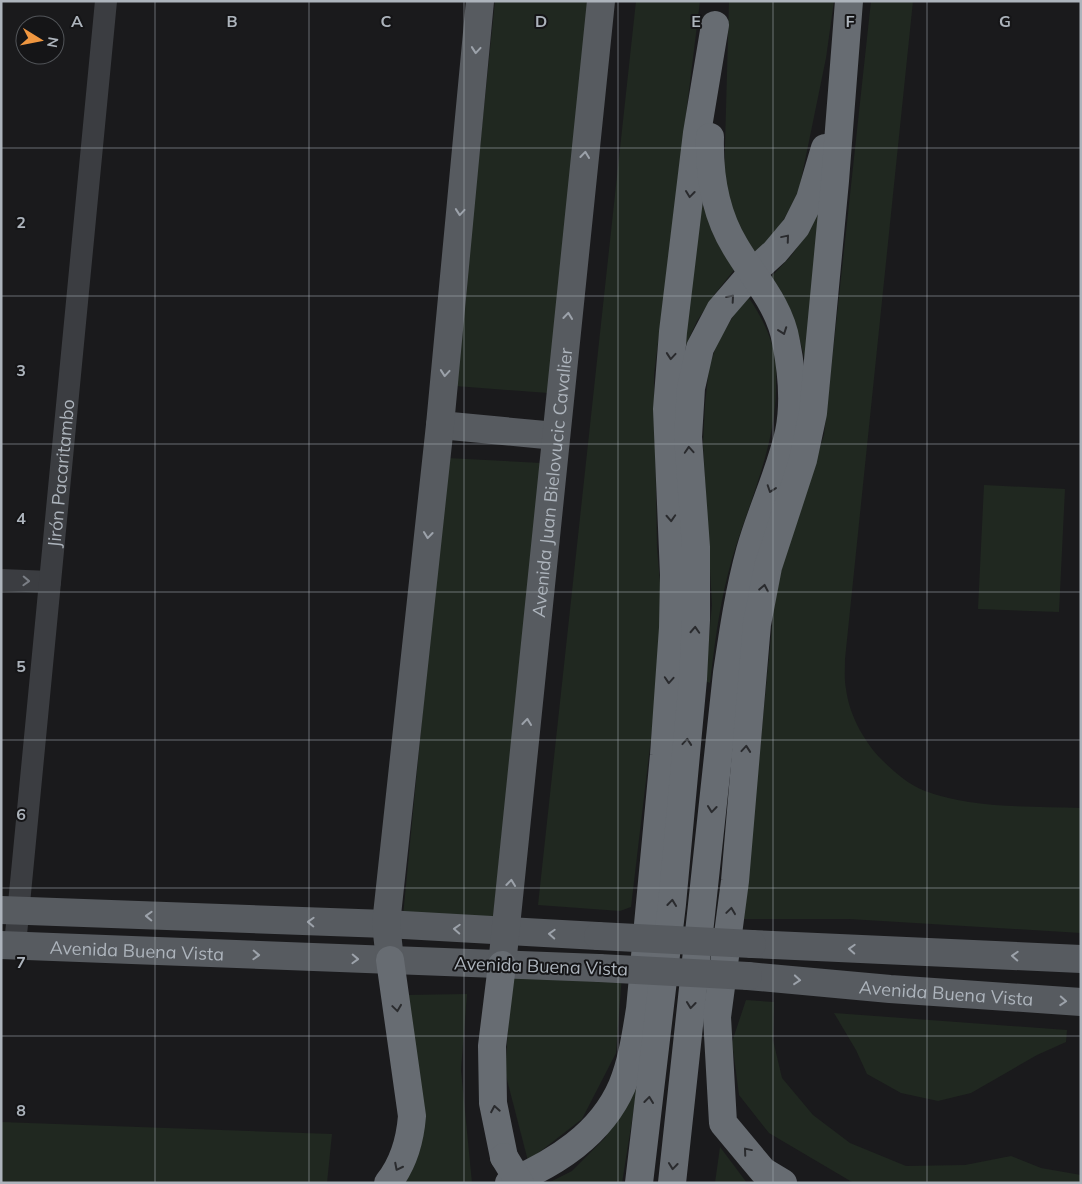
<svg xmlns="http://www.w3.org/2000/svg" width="1082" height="1184" font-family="Mulish,sans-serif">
  <rect width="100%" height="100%" fill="#1a1a1c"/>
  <g fill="#202820">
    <polygon points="495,1 588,1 548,393 455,386"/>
    <polygon points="636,1 700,1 654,375 657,548 664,628 631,907 620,911 538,905"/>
    <polygon points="729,1 834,1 826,58 799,190 788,212 775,234 761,250 755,251 748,249 741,237 724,181"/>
    <path d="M 871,1 L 913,1 L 845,659 C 845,669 844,679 846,689 C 849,714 863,739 879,757 C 892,770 907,784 925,791 C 974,809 1030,806 1081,808 L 1081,933 L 849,919 L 743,919 L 774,606 L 785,552 L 824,435 Z"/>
    <path d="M 698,191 C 707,220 719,245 734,270 L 714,295 L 697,321 L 680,358 Z"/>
    <path d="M 821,206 L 807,369 C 799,332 791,309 771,277 L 791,256 L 807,234 Z"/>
    <path d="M 749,298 C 762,317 772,338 776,360 C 777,368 776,376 776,383 C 777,444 749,502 732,559 C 720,600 715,641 710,683 L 705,681 L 712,605 L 703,444 L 705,404 L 709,368 L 717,343 L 737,310 Z"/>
    <polygon points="447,458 541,463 493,918 403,916"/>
    <polygon points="984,485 1065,489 1059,612 978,609"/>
    <polygon points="512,972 622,975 616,1053 582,1119 528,1161 505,1072"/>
    <polygon points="467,994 461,1070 472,1183 405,1183 426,1117 406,995"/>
    <polygon points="746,1000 774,1002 773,1040 782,1078 813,1115 850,1143 906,1166 965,1165 1011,1156 1041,1168 1081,1175 1081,1183 852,1182 769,1133 739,1095 732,1042"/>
    <polygon points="834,1013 1067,1030 1066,1042 1037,1055 971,1093 938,1101 901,1093 867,1074 856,1050"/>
    <polygon points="638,1083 622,1183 548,1183 572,1171 605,1138 632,1087"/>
    <polygon points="1,1122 332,1134 327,1183 1,1183"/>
    <polygon points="720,1147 747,1183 715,1183"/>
  </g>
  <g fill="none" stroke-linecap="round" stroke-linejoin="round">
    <g stroke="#3b3d41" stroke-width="22">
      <polyline points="1,580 50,582"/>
      <path id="s1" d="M 15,945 L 106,1"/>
    </g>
    <g stroke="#575b60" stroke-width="28">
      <polyline points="440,425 556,436"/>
      <polyline points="1,910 386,924 598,936"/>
      <polyline points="752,944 1081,959"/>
      <path id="s2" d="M 1,945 L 599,968"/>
      <polyline points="390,960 386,924 440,425 480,1"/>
      <path id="s3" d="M 502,965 L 601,1"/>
      <path id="s4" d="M 748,976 L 890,989 L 1081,1002"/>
    </g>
    <g stroke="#676c72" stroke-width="28">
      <polyline points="502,965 492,1046 493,1103 504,1157"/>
      <path d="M 388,1183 C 404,1163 410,1141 412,1116 L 390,960"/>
      <path d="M 509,1183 C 555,1163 601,1135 622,1086 C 632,1062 636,1034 640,1009 L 664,755 L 673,628 L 674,575 L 667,409 L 673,332 L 697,133 L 715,25"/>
      <polyline points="639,1183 672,904 693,679 696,620 696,547 688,437 691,388 700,348 720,310 752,273 775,252 796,227 810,199 825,148"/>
      <path d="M 672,1183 L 727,673 C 733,632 739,591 750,551 C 761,511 780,473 789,432 C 795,402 792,372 786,342 C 780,305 753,277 735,246 C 715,213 709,175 710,137"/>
      <polyline points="783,1183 763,1171 723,1123 717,1017 735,881 757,624 768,567 803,460 813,413 835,181 849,1"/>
    </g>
    <g stroke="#575b60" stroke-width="28">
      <polyline points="598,936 752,944"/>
      <polyline points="599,968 748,976"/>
    </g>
    <polyline stroke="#676c72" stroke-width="28" points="504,1157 520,1183"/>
  </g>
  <defs><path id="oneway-chevron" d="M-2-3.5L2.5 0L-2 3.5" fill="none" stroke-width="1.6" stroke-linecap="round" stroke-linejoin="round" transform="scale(1.25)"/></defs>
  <g stroke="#9ca2aa">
    <use href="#oneway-chevron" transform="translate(476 50) rotate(95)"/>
    <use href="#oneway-chevron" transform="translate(585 155) rotate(-84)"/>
    <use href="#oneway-chevron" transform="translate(460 212) rotate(95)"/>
    <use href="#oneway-chevron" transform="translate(568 316) rotate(-84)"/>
    <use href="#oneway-chevron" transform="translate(445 373) rotate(95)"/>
    <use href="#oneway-chevron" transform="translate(428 535) rotate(96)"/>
    <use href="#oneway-chevron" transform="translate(527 722) rotate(-84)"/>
    <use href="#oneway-chevron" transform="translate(511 883) rotate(-84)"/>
    <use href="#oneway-chevron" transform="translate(149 916) rotate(-178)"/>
    <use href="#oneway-chevron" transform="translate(311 922) rotate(-178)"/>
    <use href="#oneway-chevron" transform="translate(457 929) rotate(-177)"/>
    <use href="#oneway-chevron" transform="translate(552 934) rotate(-177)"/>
    <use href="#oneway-chevron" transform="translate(852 949) rotate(-177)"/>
    <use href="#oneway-chevron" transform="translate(256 955) rotate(2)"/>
    <use href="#oneway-chevron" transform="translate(1015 956) rotate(-177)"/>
    <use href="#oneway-chevron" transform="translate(355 959) rotate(2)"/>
    <use href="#oneway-chevron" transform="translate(797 980) rotate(5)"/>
    <use href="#oneway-chevron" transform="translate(1063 1001) rotate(4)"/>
  </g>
  <g stroke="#2a2b2e">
    <use href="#oneway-chevron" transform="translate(690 194) rotate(97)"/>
    <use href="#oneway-chevron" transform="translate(786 238) rotate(-50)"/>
    <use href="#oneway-chevron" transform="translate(731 298) rotate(-49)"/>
    <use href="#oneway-chevron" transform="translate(783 331) rotate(70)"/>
    <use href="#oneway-chevron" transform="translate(671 356) rotate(95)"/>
    <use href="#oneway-chevron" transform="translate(689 450) rotate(-94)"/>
    <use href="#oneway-chevron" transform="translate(771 489) rotate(109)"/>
    <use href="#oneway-chevron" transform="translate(671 518) rotate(87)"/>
    <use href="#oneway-chevron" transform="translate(764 588) rotate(-79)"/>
    <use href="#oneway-chevron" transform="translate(695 630) rotate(-87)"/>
    <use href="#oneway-chevron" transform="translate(669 680) rotate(94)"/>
    <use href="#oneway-chevron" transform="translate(687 742) rotate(-85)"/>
    <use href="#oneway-chevron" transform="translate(746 749) rotate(-85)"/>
    <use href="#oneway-chevron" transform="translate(712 809) rotate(96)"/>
    <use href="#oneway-chevron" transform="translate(672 903) rotate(-84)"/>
    <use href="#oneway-chevron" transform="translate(731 911) rotate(-82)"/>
    <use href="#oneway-chevron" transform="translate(691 1005) rotate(96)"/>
    <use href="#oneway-chevron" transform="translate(397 1008) rotate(82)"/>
    <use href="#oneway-chevron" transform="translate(649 1100) rotate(-83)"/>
    <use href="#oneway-chevron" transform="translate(495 1109) rotate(-100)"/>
    <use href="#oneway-chevron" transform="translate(747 1151) rotate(-130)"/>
    <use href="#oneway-chevron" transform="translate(673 1166) rotate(96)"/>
    <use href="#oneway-chevron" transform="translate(398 1167) rotate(117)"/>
  </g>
  <use stroke="#7a7e85" href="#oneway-chevron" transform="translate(26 581) rotate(2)"/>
  <path fill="none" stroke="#adb4bc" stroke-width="1" stroke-opacity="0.55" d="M 155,1 L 155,1183M 309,1 L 309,1183M 464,1 L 464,1183M 618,1 L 618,1183M 773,1 L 773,1183M 927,1 L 927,1183M 1,148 L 1081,148M 1,296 L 1081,296M 1,444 L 1081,444M 1,592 L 1081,592M 1,740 L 1081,740M 1,888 L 1081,888M 1,1036 L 1081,1036"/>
  <g text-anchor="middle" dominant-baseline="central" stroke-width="4" stroke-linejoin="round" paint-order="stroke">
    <g font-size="18" fill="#adb4bc" stroke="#151517">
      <text stroke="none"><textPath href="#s1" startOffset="474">Jirón Pacaritambo</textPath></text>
      <text stroke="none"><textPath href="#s3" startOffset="485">Avenida Juan Bielovucic Cavalier</textPath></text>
      <text stroke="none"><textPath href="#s2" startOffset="136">Avenida Buena Vista</textPath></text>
      <text transform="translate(541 966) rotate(2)">Avenida Buena Vista</text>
      <text stroke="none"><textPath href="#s4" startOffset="199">Avenida Buena Vista</textPath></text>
    </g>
  </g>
  <g font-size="16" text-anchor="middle" font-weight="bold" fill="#adb4bc" stroke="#151517" stroke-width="4" stroke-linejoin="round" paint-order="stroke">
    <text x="77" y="27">A</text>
    <text x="232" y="27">B</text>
    <text x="386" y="27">C</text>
    <text x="541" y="27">D</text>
    <text x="696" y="27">E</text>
    <text x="850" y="27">F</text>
    <text x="1005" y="27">G</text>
    <text x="21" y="228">2</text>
    <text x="21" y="376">3</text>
    <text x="21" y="524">4</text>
    <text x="21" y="672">5</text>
    <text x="21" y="820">6</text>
    <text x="21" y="968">7</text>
    <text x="21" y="1116">8</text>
  </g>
  <rect width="1082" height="1184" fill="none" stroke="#adb4bc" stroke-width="5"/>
  <g transform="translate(40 40) rotate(100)"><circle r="24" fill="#151517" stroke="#525559"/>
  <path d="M0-4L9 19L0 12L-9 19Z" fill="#ef9640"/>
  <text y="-8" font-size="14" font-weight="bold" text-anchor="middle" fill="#adb4bc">N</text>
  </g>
</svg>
